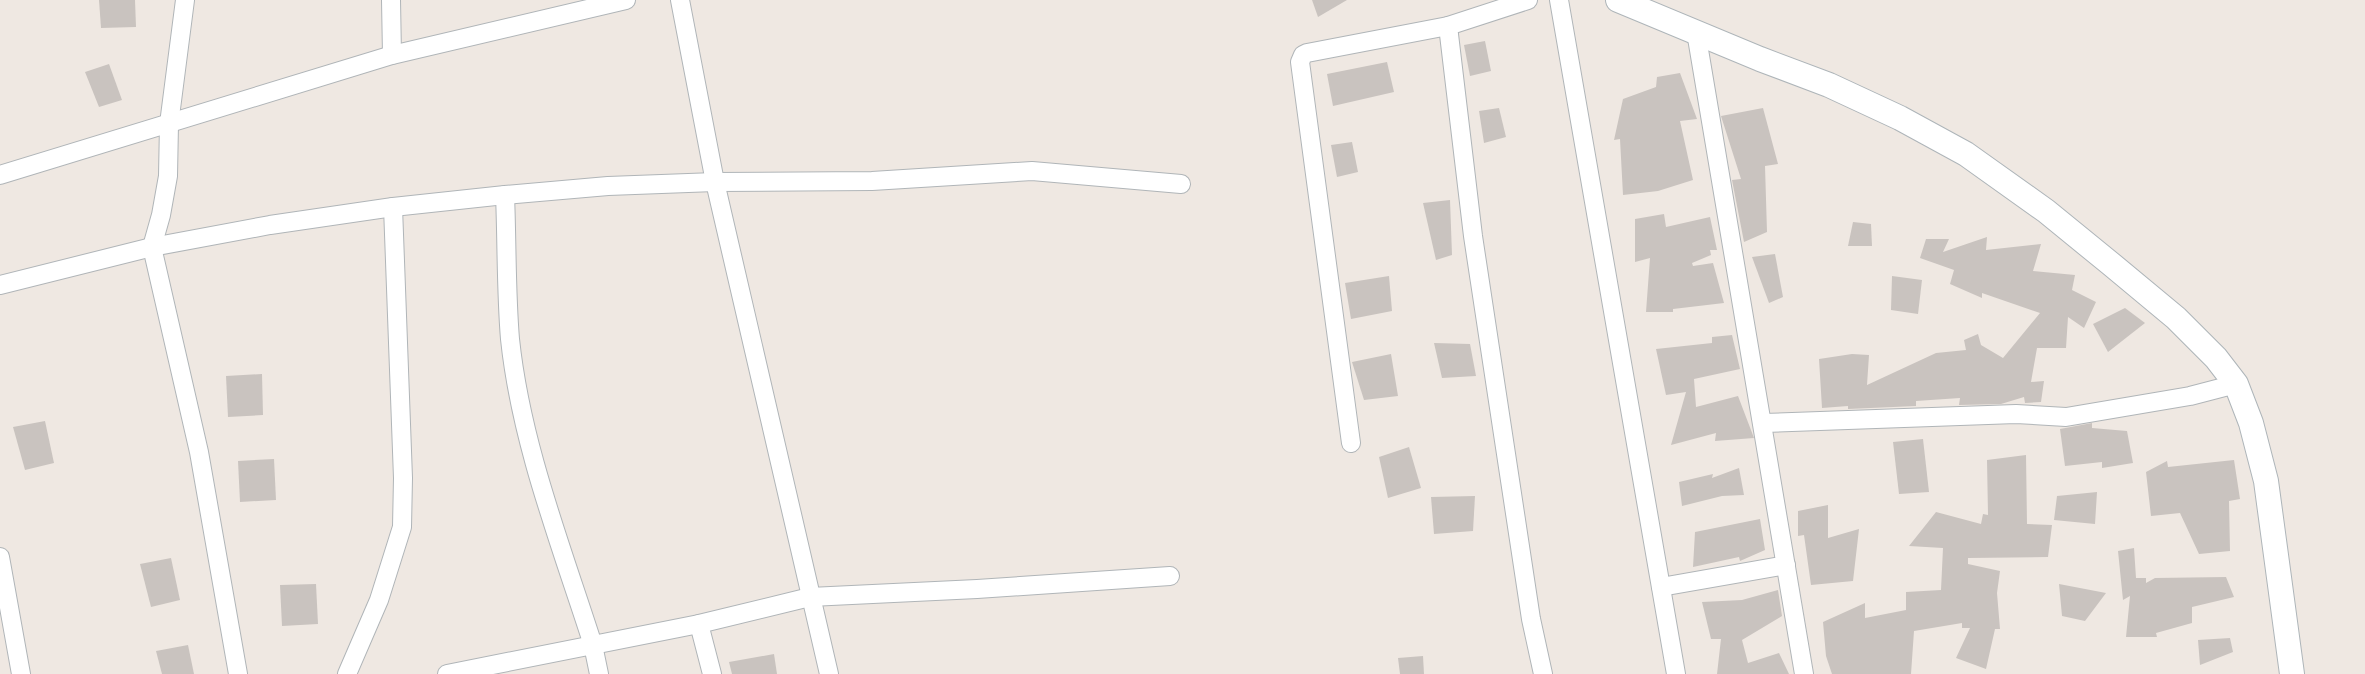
<svg xmlns="http://www.w3.org/2000/svg" width="2365" height="674" font-family="'DejaVu Sans',sans-serif">
  <rect width="100%" height="100%" fill="#efe8e2"/>
  <g fill="#c9c3bf">
    <polygon points="99,0 135,0 136,27 101,28"/>
    <polygon points="1312,0 1347,0 1318,17"/>
    <polygon points="1485,41 1491,71 1470,76 1464,45"/>
    <polygon points="1387,62 1394,92 1333,106 1327,74"/>
    <polygon points="109,64 122,100 99,107 85,72"/>
    <polygon points="1680,73 1697,119 1680,121 1693,180 1658,191 1623,195 1620,139 1614,140 1623,99 1656,87 1657,77"/>
    <polygon points="1499,108 1506,137 1484,143 1479,111"/>
    <polygon points="1763,108 1778,164 1765,166 1767,232 1744,242 1732,180 1741,179 1721,116"/>
    <polygon points="1352,142 1358,172 1337,177 1331,145"/>
    <polygon points="1450,200 1452,255 1436,260 1423,203"/>
    <polygon points="1664,214 1666,227 1710,217 1717,250 1710,250 1711,255 1692,263 1693,266 1713,263 1724,303 1673,309 1673,312 1646,312 1650,258 1635,262 1635,219"/>
    <polygon points="1853,222 1871,224 1872,246 1848,246"/>
    <polygon points="1987,237 1986,250 2041,244 2033,271 2075,275 2072,290 2096,302 2084,328 2068,317 2066,348 2037,348 2031,382 2044,381 2041,402 2025,403 2024,397 2001,404 1959,405 1960,398 1916,401 1916,406 1848,409 1848,406 1822,408 1819,359 1852,354 1869,355 1867,385 1936,353 1966,350 1964,340 1978,334 1981,345 2003,358 2040,313 1982,293 1982,298 1950,284 1954,270 1920,258 1926,239 1949,239 1943,252"/>
    <polygon points="1775,254 1783,297 1769,303 1752,257"/>
    <polygon points="1389,276 1392,311 1351,319 1345,283"/>
    <polygon points="1892,276 1922,280 1918,314 1891,310"/>
    <polygon points="2125,308 2145,323 2108,352 2093,324"/>
    <polygon points="1732,335 1740,369 1694,379 1696,407 1738,396 1754,438 1715,441 1716,433 1671,445 1686,392 1666,395 1656,349 1712,343 1712,337"/>
    <polygon points="1434,343 1470,344 1476,376 1442,378"/>
    <polygon points="1391,354 1398,396 1364,400 1352,362"/>
    <polygon points="262,374 263,415 228,417 226,376"/>
    <polygon points="45,421 54,463 25,470 13,427"/>
    <polygon points="2092,423 2092,428 2127,431 2133,463 2102,468 2102,462 2065,466 2060,429"/>
    <polygon points="1923,439 1929,492 1899,494 1893,442"/>
    <polygon points="1409,447 1421,488 1388,498 1379,457"/>
    <polygon points="2026,455 2027,524 2052,525 2048,557 1968,558 1968,564 2000,571 1997,593 2000,629 1995,629 1986,669 1956,658 1970,628 1962,628 1962,623 1914,631 1911,674 1832,674 1826,656 1823,622 1865,603 1865,618 1906,610 1906,592 1941,590 1943,548 1909,546 1936,512 1981,524 1983,514 1988,515 1987,460"/>
    <polygon points="274,459 276,500 240,502 238,461"/>
    <polygon points="2234,460 2240,499 2229,501 2230,551 2199,554 2180,513 2151,516 2146,472 2167,461 2168,467"/>
    <polygon points="1739,468 1744,495 1722,496 1682,506 1679,482 1713,474 1712,478"/>
    <polygon points="2097,492 2095,524 2054,520 2057,496"/>
    <polygon points="1475,496 1473,531 1434,534 1431,497"/>
    <polygon points="1828,505 1828,538 1859,529 1853,581 1811,585 1804,535 1798,536 1798,511"/>
    <polygon points="1760,519 1765,550 1740,561 1739,557 1693,567 1695,532"/>
    <polygon points="2134,548 2136,578 2146,578 2146,583 2155,578 2226,577 2234,597 2192,607 2192,623 2156,633 2157,637 2126,637 2130,596 2123,600 2118,551"/>
    <polygon points="171,558 180,600 151,607 140,564"/>
    <polygon points="316,584 318,624 282,626 280,585"/>
    <polygon points="2059,584 2106,593 2085,621 2062,616"/>
    <polygon points="1778,590 1782,616 1742,640 1748,663 1779,653 1789,674 1717,674 1721,639 1711,639 1702,602 1742,600"/>
    <polygon points="2230,638 2233,652 2200,665 2198,640"/>
    <polygon points="188,645 194,674 162,674 156,651"/>
    <polygon points="774,654 777,674 732,674 729,662"/>
    <polygon points="1423,656 1424,674 1400,674 1398,658"/>
  </g>
  <g fill="none" stroke-linecap="round" stroke-linejoin="round">
    <g stroke="#b0b5b8" stroke-width="20">
      <g id="street">
        <polyline points="185,0 169,124 168,176 161,215 152,247 199,452 238,674"/>
        <polyline points="391,0 392,55"/>
        <polyline points="680,0 715,182 829,674"/>
        <polyline points="1528,0 1448,26 1473,236 1531,619 1543,674"/>
        <polyline points="1559,0 1676,674"/>
        <polyline points="1696,32 1804,674"/>
        <polyline points="0,175 392,55 626,0"/>
        <path d="M 505,195 C 507,243 506,291 510,339 C 521,444 561,545 593,645 L 599,674"/>
        <polyline points="0,285 152,247 270,225 393,207 505,195 608,186 715,182 872,181 1032,171 1181,184"/>
        <polyline points="1763,423 2016,414 2066,417 2190,396 2236,384"/>
        <polyline points="1351,443 1300,62 1303,55 1307,53 1448,26"/>
        <polyline points="0,557 21,674"/>
        <polyline points="1661,587 1786,565"/>
        <polyline points="699,624 712,674"/>
        <polyline points="347,674 379,600 402,527 403,478 393,207"/>
        <polyline points="447,674 699,624 810,597 977,589 1170,576"/>
      </g>
    </g>
    <g stroke="#aeb5b9" stroke-width="26">
      <polyline id="secondary" points="1618,0 1760,59 1829,85 1900,118 1966,154 2046,211 2111,264 2176,318 2216,358 2236,384 2251,423 2266,481 2292,674"/>
    </g>
    <use href="#street" stroke="#fff" stroke-width="18"/>
    <use href="#secondary" stroke="#fff" stroke-width="24"/>
  </g>
</svg>
